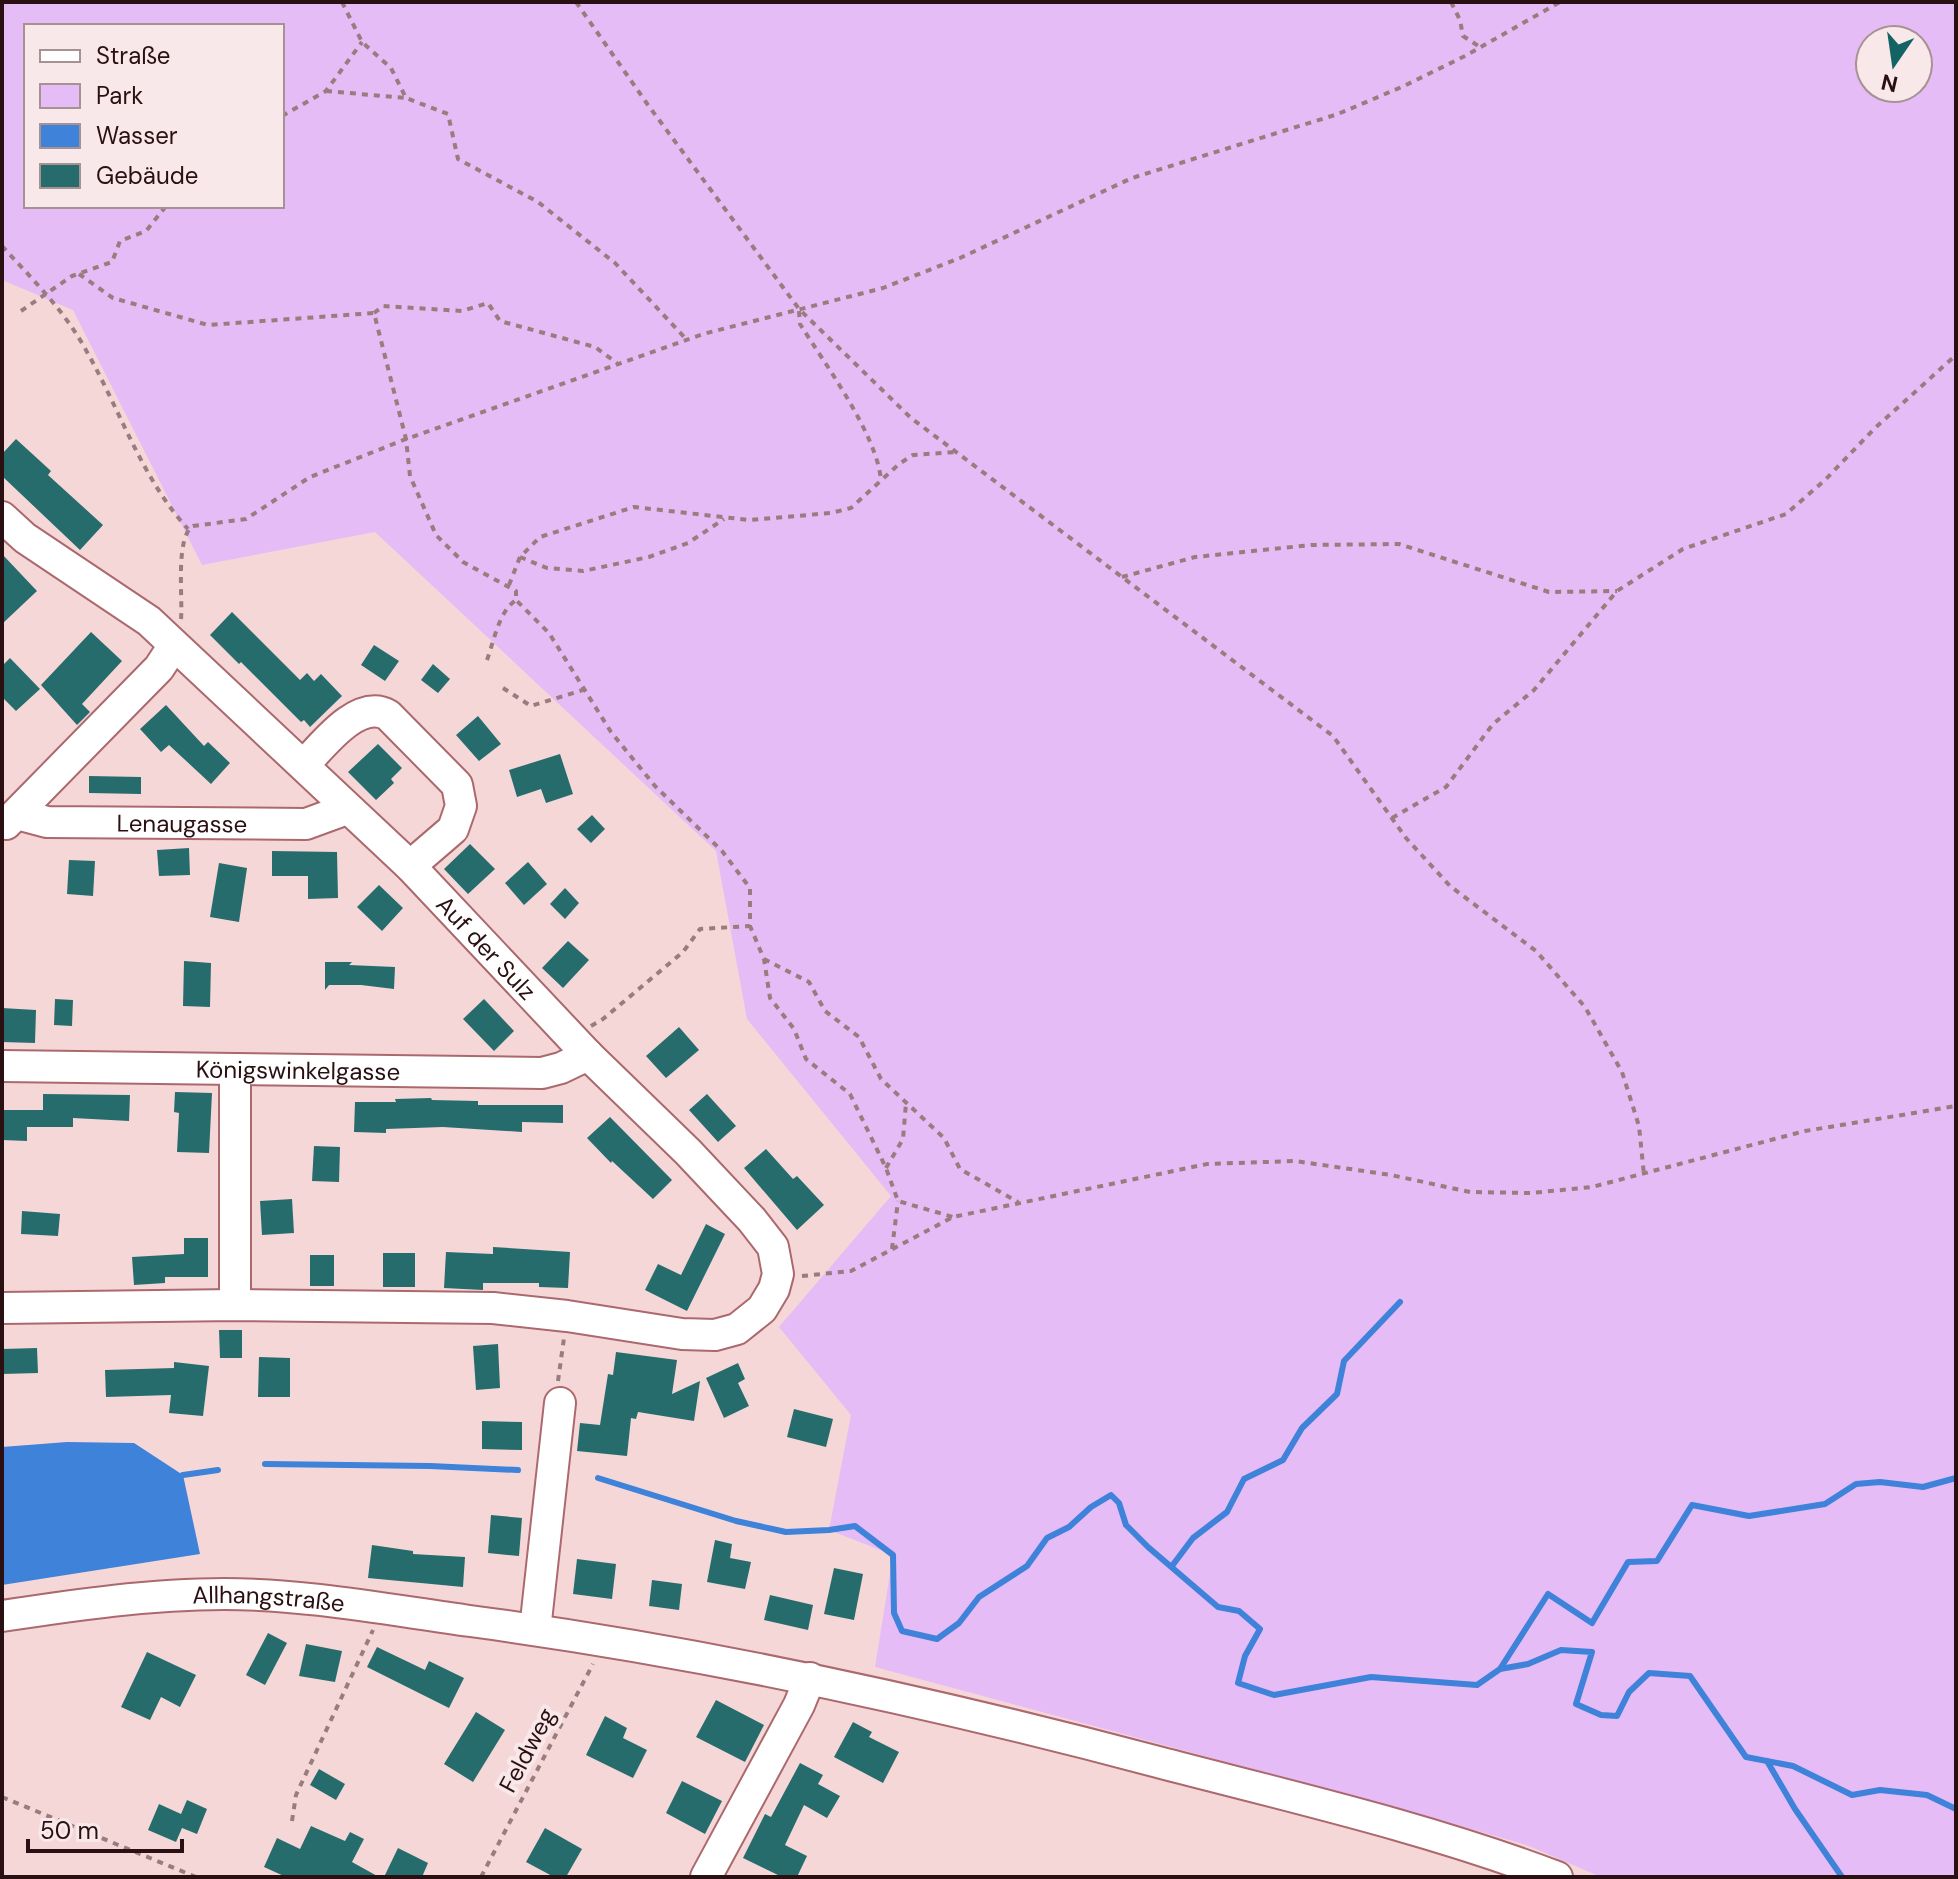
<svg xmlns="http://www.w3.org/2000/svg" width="1958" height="1879" font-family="'DM Sans',sans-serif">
  <rect width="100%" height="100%" fill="#f6d7d8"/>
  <path fill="#e5bcf6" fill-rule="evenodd" d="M 2,2 L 1956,2 L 1956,1877 L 1601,1877 L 1529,1846 L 1427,1816 L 875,1667 L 893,1555 L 829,1530 L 851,1415 L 779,1327 L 891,1196 L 747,1019 L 716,851 L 375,532 L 202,565 L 73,310 L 2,280 ZM 26,26 L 282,26 L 282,206 L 26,206 ZM 1870,40 L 1918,40 L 1918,88 L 1870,88 Z"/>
  <polygon fill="#3e82d9" points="67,1442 134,1443 183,1475 200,1554 2,1585 2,1447"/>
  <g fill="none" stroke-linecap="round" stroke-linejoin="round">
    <g stroke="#3e82d9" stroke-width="6">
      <polyline points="265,1464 430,1466 518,1470"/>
      <polyline points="183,1475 218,1470"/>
      <polyline points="598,1478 736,1521 786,1532 829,1530 855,1526 893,1555 894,1613 902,1631 937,1639 959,1623 979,1597 1027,1566 1047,1538 1069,1527 1091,1507 1111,1495 1119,1503 1126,1525 1148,1547 1218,1607 1239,1611 1260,1629 1245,1656 1238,1683 1274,1695 1371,1677 1477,1685 1500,1669 1548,1594 1592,1623 1628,1562 1657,1561 1692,1505 1749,1516 1825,1504 1856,1484 1880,1482 1923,1487 1956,1478"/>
      <polyline points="1172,1566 1193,1538 1227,1512 1244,1479 1283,1460 1302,1428 1337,1394 1344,1361 1400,1302"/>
      <polyline points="1500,1669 1528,1664 1561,1650 1592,1652 1576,1704 1601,1715 1617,1716 1629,1692 1649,1673 1690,1676 1746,1757 1793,1766 1852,1795 1880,1790 1927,1795 1956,1809"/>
      <polyline points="1767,1761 1795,1809 1842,1877"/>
    </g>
  </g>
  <g fill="#276c6c">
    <polygon points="16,439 51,471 48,475 103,525 80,550 2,476 2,454"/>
    <polygon points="2,554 37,591 2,624"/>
    <polygon points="232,612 300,680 307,673 314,681 321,674 342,696 310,727 304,720 301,722 241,662 239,664 210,635"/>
    <polygon points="91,632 122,661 82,704 90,712 77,725 41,685"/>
    <polygon points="374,645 399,661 385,681 361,665"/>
    <polygon points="10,658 40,689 16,711 2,697 2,666"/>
    <polygon points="433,664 450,679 438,693 421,680"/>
    <polygon points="166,705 204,746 208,742 230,763 211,784 169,745 161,752 140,729"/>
    <polygon points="478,716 501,744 479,761 456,735"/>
    <polygon points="378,744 402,768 391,779 394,783 376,800 348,772"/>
    <polygon points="560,754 573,794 546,803 541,789 517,797 509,770"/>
    <polygon points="89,776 141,777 141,794 89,793"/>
    <polygon points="592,815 605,829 591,843 577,829"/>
    <polygon points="470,844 495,869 468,894 444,869"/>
    <polygon points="189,848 190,875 159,876 157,850"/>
    <polygon points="272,851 337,852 338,898 308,899 308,876 272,876"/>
    <polygon points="69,860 95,861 93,896 67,894"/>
    <polygon points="528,862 547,884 524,905 505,883"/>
    <polygon points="219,863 247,868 239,922 210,917"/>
    <polygon points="379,885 403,908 382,931 357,907"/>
    <polygon points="565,888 579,903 565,919 550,904"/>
    <polygon points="568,941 589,960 563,988 542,968"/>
    <polygon points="184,961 211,963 210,1007 183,1006"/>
    <polygon points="325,962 352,962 349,965 395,967 394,989 361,985 329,985 325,990"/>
    <polygon points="55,999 73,1000 72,1026 54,1025"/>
    <polygon points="484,999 514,1031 494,1051 463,1019"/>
    <polygon points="2,1008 36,1010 35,1043 2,1042"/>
    <polygon points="679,1027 699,1050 666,1078 646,1056"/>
    <polygon points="175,1092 212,1093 209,1153 177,1152 179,1113 174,1112"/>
    <polygon points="43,1094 130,1095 129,1121 73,1118 73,1127 27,1127 27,1141 2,1140 2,1110 43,1110"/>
    <polygon points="707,1094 736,1126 718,1142 689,1110"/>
    <polygon points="431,1098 432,1100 478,1101 478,1105 563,1105 563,1123 522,1122 522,1132 443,1127 386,1129 386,1133 354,1132 355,1102 396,1102 395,1099"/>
    <polygon points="610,1117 672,1180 653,1199 612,1161 611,1163 587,1138"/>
    <polygon points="314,1146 340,1147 339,1182 312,1181"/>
    <polygon points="766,1149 793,1179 797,1176 824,1205 797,1230 744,1168"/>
    <polygon points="292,1199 294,1233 262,1235 260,1201"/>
    <polygon points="22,1211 60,1214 58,1236 21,1234"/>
    <polygon points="706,1224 725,1234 687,1311 645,1290 658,1264 681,1275"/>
    <polygon points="184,1238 208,1238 208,1277 165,1277 165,1283 134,1285 132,1257 184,1254"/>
    <polygon points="493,1247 570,1252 568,1288 539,1287 539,1283 483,1283 483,1290 444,1288 446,1252 493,1254"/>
    <rect x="383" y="1253" width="32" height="34"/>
    <rect x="310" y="1255" width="24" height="31"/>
    <polygon points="219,1330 242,1330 242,1358 220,1358"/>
    <polygon points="498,1344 500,1388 476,1390 473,1346"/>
    <polygon points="37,1348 38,1373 2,1374 2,1349"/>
    <polygon points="616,1352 677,1360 672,1394 700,1381 694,1421 638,1412 636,1419 631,1418 627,1456 577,1451 580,1423 600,1425 608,1374 613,1375"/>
    <polygon points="259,1357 290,1358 290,1397 258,1397"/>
    <polygon points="174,1362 209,1366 203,1416 169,1413 171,1395 106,1397 105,1370 174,1368"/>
    <polygon points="738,1363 745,1379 738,1383 749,1406 724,1418 706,1378"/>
    <polygon points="794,1409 833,1419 826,1447 787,1437"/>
    <polygon points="482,1421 522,1422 522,1450 482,1449"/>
    <polygon points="491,1515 522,1518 519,1556 488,1553"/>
    <polygon points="715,1540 732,1544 730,1558 751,1562 745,1589 707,1582"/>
    <polygon points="372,1545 413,1551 413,1554 465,1557 463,1587 368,1578"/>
    <polygon points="577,1559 616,1564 612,1599 573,1594"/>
    <polygon points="834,1568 863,1574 854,1620 824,1614"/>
    <polygon points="652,1580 682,1584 679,1610 649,1606"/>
    <polygon points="770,1595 813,1605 808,1630 764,1620"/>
    <polygon points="268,1633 287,1643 265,1685 246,1675"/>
    <polygon points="306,1644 342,1651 335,1682 299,1676"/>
    <polygon points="377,1647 425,1670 429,1661 464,1678 449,1708 367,1667"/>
    <polygon points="147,1652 196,1675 180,1707 161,1697 150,1720 121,1707"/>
    <polygon points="716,1700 764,1725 745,1762 696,1737"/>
    <polygon points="476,1712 505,1730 473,1782 444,1764"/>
    <polygon points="605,1716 627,1728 623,1738 647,1750 633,1778 586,1755"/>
    <polygon points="853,1722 872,1732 869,1737 899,1752 883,1783 834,1757"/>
    <polygon points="800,1763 823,1775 818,1784 840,1796 827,1818 804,1805 785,1845 807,1856 797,1877 782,1877 743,1858 765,1814 771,1817"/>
    <polygon points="319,1769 345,1784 336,1800 310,1785"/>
    <polygon points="682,1781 722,1801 705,1834 666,1813"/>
    <polygon points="187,1800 207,1809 197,1834 182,1828 176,1842 148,1830 159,1804 181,1814"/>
    <polygon points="311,1826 345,1841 350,1832 364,1839 352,1862 379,1877 286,1877 264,1867 277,1838 300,1849"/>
    <polygon points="545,1828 582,1849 566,1877 554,1877 526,1862"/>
    <polygon points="398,1848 428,1863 422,1877 384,1877"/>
  </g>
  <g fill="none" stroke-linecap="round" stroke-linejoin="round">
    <g stroke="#ab696d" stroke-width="34">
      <g id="minor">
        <path id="s1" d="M 2,517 L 25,538 L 149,621 L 410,866 L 588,1055 L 688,1152 L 752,1220 L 773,1247 L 778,1274 L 774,1289 L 762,1309 L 737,1329 L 715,1335 L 682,1334 L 567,1316 L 493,1308 L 235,1305 L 2,1308"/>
        <path d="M 304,765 C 322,746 358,698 388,715 L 457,785 L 461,806 L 453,829 L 410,866"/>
        <path id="s2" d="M 17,814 L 47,822 L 306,824 L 347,809"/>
        <polyline points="6,824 159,668 174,645"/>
        <path id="s3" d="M 2,1066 L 542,1073 L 561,1068 L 588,1055"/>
        <polyline points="235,1305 235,1069"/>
        <path id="s4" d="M 2,1616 C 76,1605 150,1594 224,1594 C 306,1594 389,1610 470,1621 C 703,1652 932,1702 1158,1762 C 1292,1797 1428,1828 1557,1877"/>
        <polyline points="535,1630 560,1403"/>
        <polyline points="706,1877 799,1705 810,1678"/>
      </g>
    </g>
    <g stroke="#997c7e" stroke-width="4" stroke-dasharray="6 6" stroke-linecap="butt">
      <polyline points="342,2 362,42 391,68 406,98 448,114 458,159 538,202 615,263 687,340"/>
      <polyline points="576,2 648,105 799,309 911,418 1333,736 1406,838 1450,886 1536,951 1585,1007 1622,1072 1639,1126 1644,1175"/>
      <polyline points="1451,2 1460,20 1463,36 1480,47"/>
      <polyline points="326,91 406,98"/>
      <polyline points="282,116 326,91 362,42"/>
      <path d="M 2,246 C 33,280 65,311 87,352 C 120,410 142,479 188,529"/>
      <polyline points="79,274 113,298 208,325 374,313 406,439 410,476 436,535 463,562 516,591 516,600 549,633 611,732 655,786 722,851 750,888 750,926 764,959 770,998 794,1029 806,1059 850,1094 886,1168 898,1201 953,1217"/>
      <polyline points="21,311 72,276 112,262 120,241 146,231 166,206"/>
      <path d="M 799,311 L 800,324 C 825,364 878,436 881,481"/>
      <polyline points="374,313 383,306 462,311 488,303 500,321 595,347 617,363"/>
      <polyline points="520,557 547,568 583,571 649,557 688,543 724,519"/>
      <polyline points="1122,577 1195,557 1311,545 1399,544 1549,592 1617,591"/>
      <polyline points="509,585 520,557 540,537 634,507 749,520 831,513 851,508 899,464 913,455 956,452"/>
      <path d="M 181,619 C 183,598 175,537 193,526 L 246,519 L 310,477 L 406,439 L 703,334 L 883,288 L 960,258 L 1132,178 L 1338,114 L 1404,86 L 1465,56 L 1560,2"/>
      <path d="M 487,660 C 494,641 499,611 516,600"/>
      <polyline points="503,688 531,706 586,689"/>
      <polyline points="1392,818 1446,787 1493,724 1534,690 1617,591 1683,549 1786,514 1825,480 1874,429 1956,355"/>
      <polyline points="764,959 809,982 825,1011 859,1037 881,1079 944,1138 960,1169 1018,1202"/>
      <polyline points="591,1026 603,1019 683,952 700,929 750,926"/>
      <polyline points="886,1168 903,1139 906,1103"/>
      <polyline points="892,1249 898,1201"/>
      <polyline points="802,1276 851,1271 953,1217 1207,1164 1295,1161 1391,1175 1470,1192 1531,1193 1592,1187 1805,1131 1956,1106"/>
      <polyline points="558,1381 564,1338"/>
      <polyline points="2,1797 196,1877"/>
      <polyline points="292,1821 296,1795 373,1630"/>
      <polyline points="481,1877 593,1664"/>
    </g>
    <use href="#minor" stroke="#fff" stroke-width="30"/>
  </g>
  <g text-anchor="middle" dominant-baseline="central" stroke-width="8" stroke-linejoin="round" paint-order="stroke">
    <g font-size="24" fill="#2a1012" stroke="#f8e8e9">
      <text stroke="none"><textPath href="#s2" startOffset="166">Lenaugasse</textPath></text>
      <text stroke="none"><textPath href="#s1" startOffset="650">Auf der Sulz</textPath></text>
      <text stroke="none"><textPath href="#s3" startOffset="296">Königswinkelgasse</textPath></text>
      <text stroke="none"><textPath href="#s4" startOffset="268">Allhangstraße</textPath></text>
      <text transform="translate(527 1750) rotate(-62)">Feldweg</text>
    </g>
  </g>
  <rect width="1958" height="1879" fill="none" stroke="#2a1012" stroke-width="8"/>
  <rect x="24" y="24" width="260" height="184" fill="#f8e8e9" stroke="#a69293" stroke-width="2"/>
  <rect x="40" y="50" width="40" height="12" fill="#ffffff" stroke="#a69293" stroke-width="2"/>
  <text x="96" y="64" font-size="24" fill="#2a1012">Straße</text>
  <rect x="40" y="84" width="40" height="24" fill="#e5bcf6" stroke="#a69293" stroke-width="2"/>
  <text x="96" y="104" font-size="24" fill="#2a1012">Park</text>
  <rect x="40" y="124" width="40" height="24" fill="#3e82d9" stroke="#a69293" stroke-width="2"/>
  <text x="96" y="144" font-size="24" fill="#2a1012">Wasser</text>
  <rect x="40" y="164" width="40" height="24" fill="#276c6c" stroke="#a69293" stroke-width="2"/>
  <text x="96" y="184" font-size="24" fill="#2a1012">Gebäude</text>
  <g transform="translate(1894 64) rotate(193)"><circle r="38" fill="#f8e8e9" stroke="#a69293" stroke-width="2"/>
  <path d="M0-6L14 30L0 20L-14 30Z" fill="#146364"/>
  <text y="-12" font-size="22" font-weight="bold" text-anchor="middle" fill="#2a1012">N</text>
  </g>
  <path d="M28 1839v12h154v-12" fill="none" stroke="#2a1012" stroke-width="4"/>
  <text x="40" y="1839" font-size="24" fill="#2a1012" stroke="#f8e8e9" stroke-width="6" paint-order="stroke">50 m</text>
</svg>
